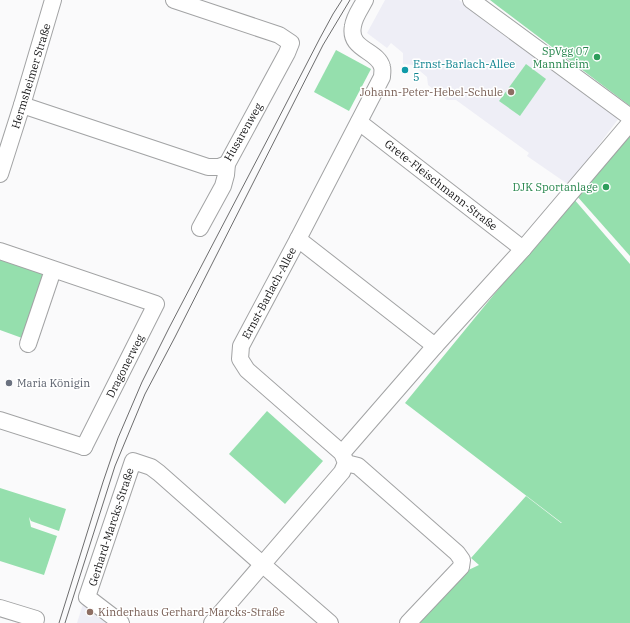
<svg xmlns="http://www.w3.org/2000/svg" width="630" height="623" font-family="'IBM Plex Serif',serif">
  <rect width="100%" height="100%" fill="#fafafb"/>
  <g fill="#eeeef6">
    <polygon points="385,0 459,0 619,118 569,185 527,156 529,153 456,100 447,100 428,85 427,77 413,65 403,64 403,53 391,43 387,48 367,33"/>
    <polygon points="84,601 114,623 77,623"/>
  </g>
  <g fill="#95dfad">
    <polygon points="490,0 630,0 630,106 499,7"/>
    <polygon points="336,50 371,69 349,111 314,92"/>
    <polygon points="526,64 546,79 520,116 499,101"/>
    <polygon points="630,133 630,256 576,195"/>
    <polygon points="573,198 630,264 630,623 413,623 460,574 479,565 471,558 526,496 561,523 562,523 405,403"/>
    <polygon points="0,255 45,270 22,338 0,330"/>
    <polygon points="267,411 323,461 285,504 229,454"/>
    <polygon points="0,488 66,509 59,531 31,521 29,517 31,527 57,536 44,575 0,561"/>
  </g>
  <g fill="none" stroke-linecap="round" stroke-linejoin="round">
    <g stroke="#a2a3a4" stroke-width="18">
      <g id="minor">
        <polyline points="174,0 279,35 291,43 287,53 227,164 226,175 223,186 200,228"/>
        <polyline points="471,0 630,117"/>
        <polyline points="22,105 208,167 219,167 227,164"/>
        <polyline points="359,122 523,249"/>
        <polyline points="0,174 22,105 53,0"/>
        <polyline points="298,239 435,346"/>
        <polyline points="0,251 156,304 84,447"/>
        <polyline points="28,344 53,270"/>
        <polyline points="0,420 84,447"/>
        <polyline points="342,453 435,346 523,249 630,123"/>
        <polyline points="346,463 358,466 457,553 462,560 461,567 408,623"/>
        <polyline points="0,608 36,619 35,623"/>
        <polyline points="121,623 87,597 133,461 151,467 159,473 262,564 330,623"/>
        <path d="M 212,623 L 342,472 L 346,463 L 342,453 L 247,370 L 240,359 L 241,346 L 298,239 L 382,77 C 382,74 383,70 382,67 C 378,50 348,50 353,26 C 354,17 361,8 365,0"/>
      </g>
    </g>
    <use href="#minor" stroke="#fff" stroke-width="16"/>
    <g stroke="#6d6d6e" stroke-width="1">
      <polyline points="59,623 103,482 118,438 142,382 169,328 273,129 320,38 333,14 342,0"/>
      <polyline points="65,623 115,466 145,394 175,337 323,45 350,0"/>
    </g>
  </g>
  <g fill="#2e9e5b" stroke="#fff" stroke-width="1.5">
    <circle cx="597" cy="57" r="4"/>
    <circle cx="606" cy="187" r="4"/>
  </g>
  <circle fill="#0f9aa8" stroke="#fff" stroke-width="1.5" cx="405" cy="70" r="4"/>
  <g fill="#8d6e63" stroke="#fff" stroke-width="1.5">
    <circle cx="511" cy="92" r="4"/>
    <circle cx="90" cy="612" r="4"/>
  </g>
  <circle fill="#6b7280" stroke="#fff" stroke-width="1.5" cx="9" cy="383" r="4"/>
  <g text-anchor="middle" dominant-baseline="central" stroke-width="3" stroke-linejoin="round" paint-order="stroke">
    <g font-size="11" fill="#27864d" stroke="#fff" text-anchor="end">
      <text x="589" y="51">SpVgg 07<tspan x="589" dy="13">Mannheim</tspan></text>
      <text x="598" y="187">DJK Sportanlage</text>
    </g>
    <g font-size="11" fill="#0d838f" stroke="#fff" text-anchor="start">
      <text x="413" y="64">Ernst-Barlach-Allee<tspan x="413" dy="13">5</tspan></text>
    </g>
    <g font-size="11" fill="#161617" stroke="#fff">
      <text transform="translate(31 76) rotate(-73)">Hermsheimer Straße</text>
      <text transform="translate(243 132) rotate(-60)">Husarenweg</text>
      <text transform="translate(441 185) rotate(38)">Grete-Fleischmann-Straße</text>
      <text transform="translate(269 293) rotate(-62)">Ernst-Barlach-Allee</text>
      <text transform="translate(125 366) rotate(-63)">Dragonerweg</text>
      <text transform="translate(111 527) rotate(-72)">Gerhard-Marcks-Straße</text>
    </g>
    <g font-size="11" fill="#785e54" stroke="#fff" text-anchor="end">
      <text x="503" y="92">Johann-Peter-Hebel-Schule</text>
      <text x="98" y="612" text-anchor="start">Kinderhaus Gerhard-Marcks-Straße</text>
    </g>
    <g font-size="11" fill="#5b616d" stroke="#fff" text-anchor="start">
      <text x="17" y="383">Maria Königin</text>
    </g>
  </g>
</svg>
